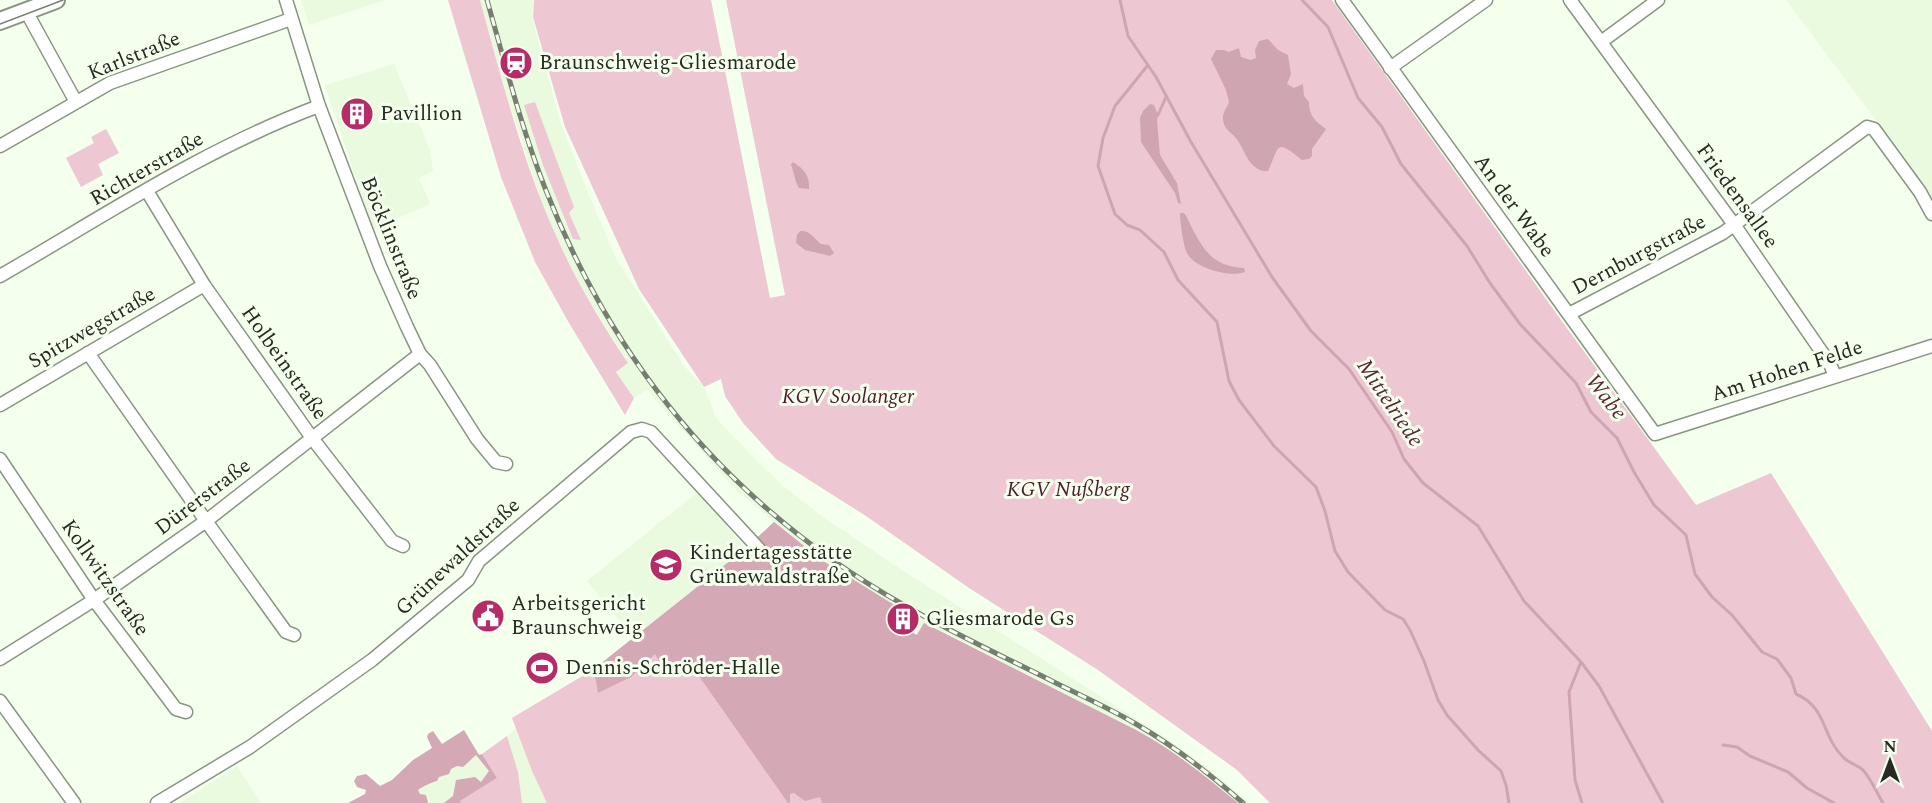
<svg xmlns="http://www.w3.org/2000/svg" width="1932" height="803" font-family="Spectral,serif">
<rect width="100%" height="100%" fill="#f5ffee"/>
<g fill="#e9fade">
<path d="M301,0H385L309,25Z"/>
<path d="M480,0H533L532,17L560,121L593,205L616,258L684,366L704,387L716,418L751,455L783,486L823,517L908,574L1160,734L1201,763L1250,803H1238L1196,769L1155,741L1136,730L924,623L917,635L889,621L896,606L823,561L774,522L735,489L647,390L634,398L616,371L628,363L582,289L557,239L540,197L507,96Z"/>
<path d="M1786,0H1932V201L1904,158Z"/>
<path d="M394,64L430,150L433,171L419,178L430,204L373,229L325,85Z"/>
<path d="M699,491L745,549L633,637L587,581Z"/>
<path d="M516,729L532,771L589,803H371L467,735L480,756Z"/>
<path d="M237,766L261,803H180L200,790Z"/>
</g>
<g fill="#edc8d2">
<path d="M448,0H480C502,80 523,164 558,240C577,283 602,324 628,363L616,372L634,398L625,415L569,323L535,262L501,177Z"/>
<path d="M534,0H711L770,298L785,295L726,0H1332L1561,320L1696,505L1771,473L1932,731V803H1270L1237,770L1098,670L969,588L866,516L776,459L743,423L725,396L721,379L704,387L639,289L565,127L533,17Z"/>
<path d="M535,102L574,207L569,213L581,240L573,239L543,165L524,105Z"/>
<path d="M106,129L119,153L98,164L103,175L81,187L66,158L94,143L91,137Z"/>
<path d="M774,522L823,561L896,606L890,621L917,635L924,623L1136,730C1173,750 1205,776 1238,803H547L532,771L512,718L594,669L745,549Z"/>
<path d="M507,736L518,772L522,803H461L460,801L497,778L482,754Z"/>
</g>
<g fill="#d4a9b5">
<path d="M774,522L823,561L896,606L890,621L917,635L924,623L1136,730C1173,750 1205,776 1238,803H822L820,797L805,801L794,793L790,794V803H788L694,669L675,670L661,665L655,654L631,677L598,693L594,669L745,549Z"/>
<path d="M464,730L479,755L482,754L497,778L460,801L461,803H444L453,796L456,780L475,777L481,782L489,771L476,755L463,767L457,766L451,769L449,774L439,777L437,781C432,782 422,787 418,790L420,794L426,795L428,803H348L365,794L366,790L357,787L354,781L357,776L366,774L380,786L392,780L413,760L432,748L427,737L428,734L433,731L442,744Z"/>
</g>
<g fill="#cfa5b1">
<path d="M1268,39L1278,50L1288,55L1291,74L1287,84L1294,88L1303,84L1304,96L1309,102C1309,116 1315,121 1326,129L1312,149V156L1309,159L1302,160C1275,138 1280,145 1268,171C1262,171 1260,171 1255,167C1245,160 1243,144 1233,135C1228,130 1224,128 1223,120C1222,113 1227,108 1229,102L1226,90L1211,59L1216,50H1224L1229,52L1239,48L1241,57L1251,60L1256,58L1255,50L1259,41Z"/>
<path d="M1150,104L1154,105L1158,115L1157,121L1160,155L1177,183L1181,204L1178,203L1175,193L1141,142L1140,118L1143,111Z"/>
<path d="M793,162C804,169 810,176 809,189L799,188L796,182L791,164Z"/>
<path d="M1180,213H1184C1188,218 1190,224 1193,230C1206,254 1215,266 1244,268L1245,272C1230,278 1192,268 1186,251C1183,242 1180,222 1180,213Z"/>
<path d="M800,231C810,230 814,238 821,244L829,245L834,253L830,256L805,250L796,243L797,235Z"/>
</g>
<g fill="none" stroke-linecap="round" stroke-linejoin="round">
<g stroke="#cfa5b1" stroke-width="3">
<path d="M1120,0L1128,36L1156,77L1191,142L1272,277L1311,331L1349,369L1392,432L1404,459L1423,483L1478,526L1524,601L1581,662L1599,686L1663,803"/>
<path d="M1302,0L1328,27L1358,98L1382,127L1401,164L1467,246L1490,283L1520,324L1576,383L1591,412L1617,438L1634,472L1654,505L1686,535L1695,574L1712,597L1732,615L1762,652L1777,659L1791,678L1796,694C1827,707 1822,737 1843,757C1848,763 1858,765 1863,770C1871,779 1877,793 1883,803"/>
<path d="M1148,65L1115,106L1103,138L1098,166L1115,214L1127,225L1140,230L1164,252L1178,280L1217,322L1229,381L1239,400L1274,446L1316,487L1325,511L1335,551L1348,572L1385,610L1403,619L1410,630L1424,661L1438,700L1447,715L1478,750L1501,771L1506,785L1509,803"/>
<path d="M1158,115L1166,97"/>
<path d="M1581,662L1569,692L1575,780L1582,803"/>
<path d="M1723,745L1737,747L1750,756L1788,772L1807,788L1834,803"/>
</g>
<g stroke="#899582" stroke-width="15">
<g id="street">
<path d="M286,0L319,106L380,266L407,327L420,354L430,365L477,439L496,462L506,464"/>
<path d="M1342,0L1655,434L1932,346"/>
<path d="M1570,0L1735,226L1830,364L1835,376"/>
<path d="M26,11L76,102"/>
<path d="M1601,42L1658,0"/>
<path d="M1390,68L1486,0"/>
<path d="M0,146L110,83L291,19"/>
<path d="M147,191L204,285L312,438L392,541L403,546"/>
<path d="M0,276C104,216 206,148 319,106"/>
<path d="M1569,314L1723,233L1867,127L1874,129L1920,192L1932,214"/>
<path d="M88,353L206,521L286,632L294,635"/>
<path d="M0,405L204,285"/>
<path d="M0,459L94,600L176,709L186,712"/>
<path d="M0,659L94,600L206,521L420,354"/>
<path d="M0,701L74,803"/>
<path d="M157,803L250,747L372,660L468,580L479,561L631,432L642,429L651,432L759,549"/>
</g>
</g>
<g stroke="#899582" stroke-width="20">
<path id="secondary" d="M0,21L56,0"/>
</g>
<use href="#street" stroke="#fff" stroke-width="12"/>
<use href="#secondary" stroke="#fff" stroke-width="16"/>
<path stroke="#767d71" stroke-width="1.5" d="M0,24L63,0"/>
<g stroke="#767d71" stroke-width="5">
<path id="rail" d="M487,0C505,63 521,127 545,188C616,370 734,509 904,605C951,632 1000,655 1048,679C1077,694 1107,707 1136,724C1174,746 1210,774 1243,803"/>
</g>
<use href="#rail" stroke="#f5ffee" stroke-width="3" stroke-dasharray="9" stroke-linecap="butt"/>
</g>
<defs>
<g id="station-disc" transform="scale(1.725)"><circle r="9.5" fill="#b62c68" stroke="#f5ffee"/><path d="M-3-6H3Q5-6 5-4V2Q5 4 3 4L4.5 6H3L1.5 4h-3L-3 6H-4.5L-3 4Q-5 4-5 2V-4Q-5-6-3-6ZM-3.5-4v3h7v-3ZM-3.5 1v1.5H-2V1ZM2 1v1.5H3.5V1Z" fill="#fff"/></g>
<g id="building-disc" transform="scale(1.725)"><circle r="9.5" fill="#b62c68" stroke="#f5ffee"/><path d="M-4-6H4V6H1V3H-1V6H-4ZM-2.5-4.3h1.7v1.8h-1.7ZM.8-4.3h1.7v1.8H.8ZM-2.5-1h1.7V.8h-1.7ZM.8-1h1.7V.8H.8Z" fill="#fff"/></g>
<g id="school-disc" transform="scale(1.725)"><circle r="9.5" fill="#b62c68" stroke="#f5ffee"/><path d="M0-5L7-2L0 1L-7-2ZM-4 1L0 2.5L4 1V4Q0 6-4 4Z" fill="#fff"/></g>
<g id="civic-disc" transform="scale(1.725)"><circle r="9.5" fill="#b62c68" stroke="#f5ffee"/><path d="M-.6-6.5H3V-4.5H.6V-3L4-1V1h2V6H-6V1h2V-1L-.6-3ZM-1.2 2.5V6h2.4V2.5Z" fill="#fff"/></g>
<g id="stadium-disc" transform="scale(1.725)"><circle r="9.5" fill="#b62c68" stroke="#f5ffee"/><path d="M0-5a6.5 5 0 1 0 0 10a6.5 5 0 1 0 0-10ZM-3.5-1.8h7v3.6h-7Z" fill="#fff"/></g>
</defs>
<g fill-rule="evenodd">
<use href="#station-disc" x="516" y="63"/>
<use href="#building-disc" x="357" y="114"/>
<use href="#school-disc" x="666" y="565"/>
<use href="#civic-disc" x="488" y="616"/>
<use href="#building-disc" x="903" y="619"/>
<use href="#stadium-disc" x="542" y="668"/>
</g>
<g text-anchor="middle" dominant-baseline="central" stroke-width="6" stroke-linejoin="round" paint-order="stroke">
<g font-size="21" fill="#252a22" stroke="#f5ffee">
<text transform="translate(134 56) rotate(-22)">Karlstraße</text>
<text transform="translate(147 169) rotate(-30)">Richterstraße</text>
<text transform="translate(1737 196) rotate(54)">Friedensallee</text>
<text transform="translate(1514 206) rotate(54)">An der Wabe</text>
<text transform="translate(391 238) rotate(68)">Böcklinstraße</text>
<text transform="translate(1639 255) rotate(-28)">Dernburgstraße</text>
<text transform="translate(92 328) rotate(-30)">Spitzwegstraße</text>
<text transform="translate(284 363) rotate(55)">Holbeinstraße</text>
<text transform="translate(1787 371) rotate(-18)">Am Hohen Felde</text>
<text transform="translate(203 497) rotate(-37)">Dürerstraße</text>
<text transform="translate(458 557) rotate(-43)">Grünewaldstraße</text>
<text transform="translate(105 578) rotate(55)">Kollwitzstraße</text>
</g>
<g font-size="21" fill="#252a22" stroke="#f5ffee" text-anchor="start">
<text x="539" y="63">Braunschweig-Gliesmarode</text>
<text x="380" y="114">Pavillion</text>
<text x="689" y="553">Kindertagesstätte<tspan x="689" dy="24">Grünewaldstraße</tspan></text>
<text x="511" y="604">Arbeitsgericht<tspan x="511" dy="24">Braunschweig</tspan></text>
<text x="926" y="619">Gliesmarode Gs</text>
<text x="565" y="668">Dennis-Schröder-Halle</text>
</g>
<g font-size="21" font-style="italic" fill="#4f1a2e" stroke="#f5ffee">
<text x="848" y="397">KGV Soolanger</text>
<text x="1068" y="490">KGV Nußberg</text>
</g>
<g font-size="22" font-style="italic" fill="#5a2438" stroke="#f5ffee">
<text transform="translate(1606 397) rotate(52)">Wabe</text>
<text transform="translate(1390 403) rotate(56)">Mittelriede</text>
</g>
</g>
<g transform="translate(1890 761)" stroke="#f5ffee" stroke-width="4.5" paint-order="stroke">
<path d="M0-4.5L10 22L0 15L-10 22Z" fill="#252a22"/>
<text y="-9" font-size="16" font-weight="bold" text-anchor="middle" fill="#252a22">N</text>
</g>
</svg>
